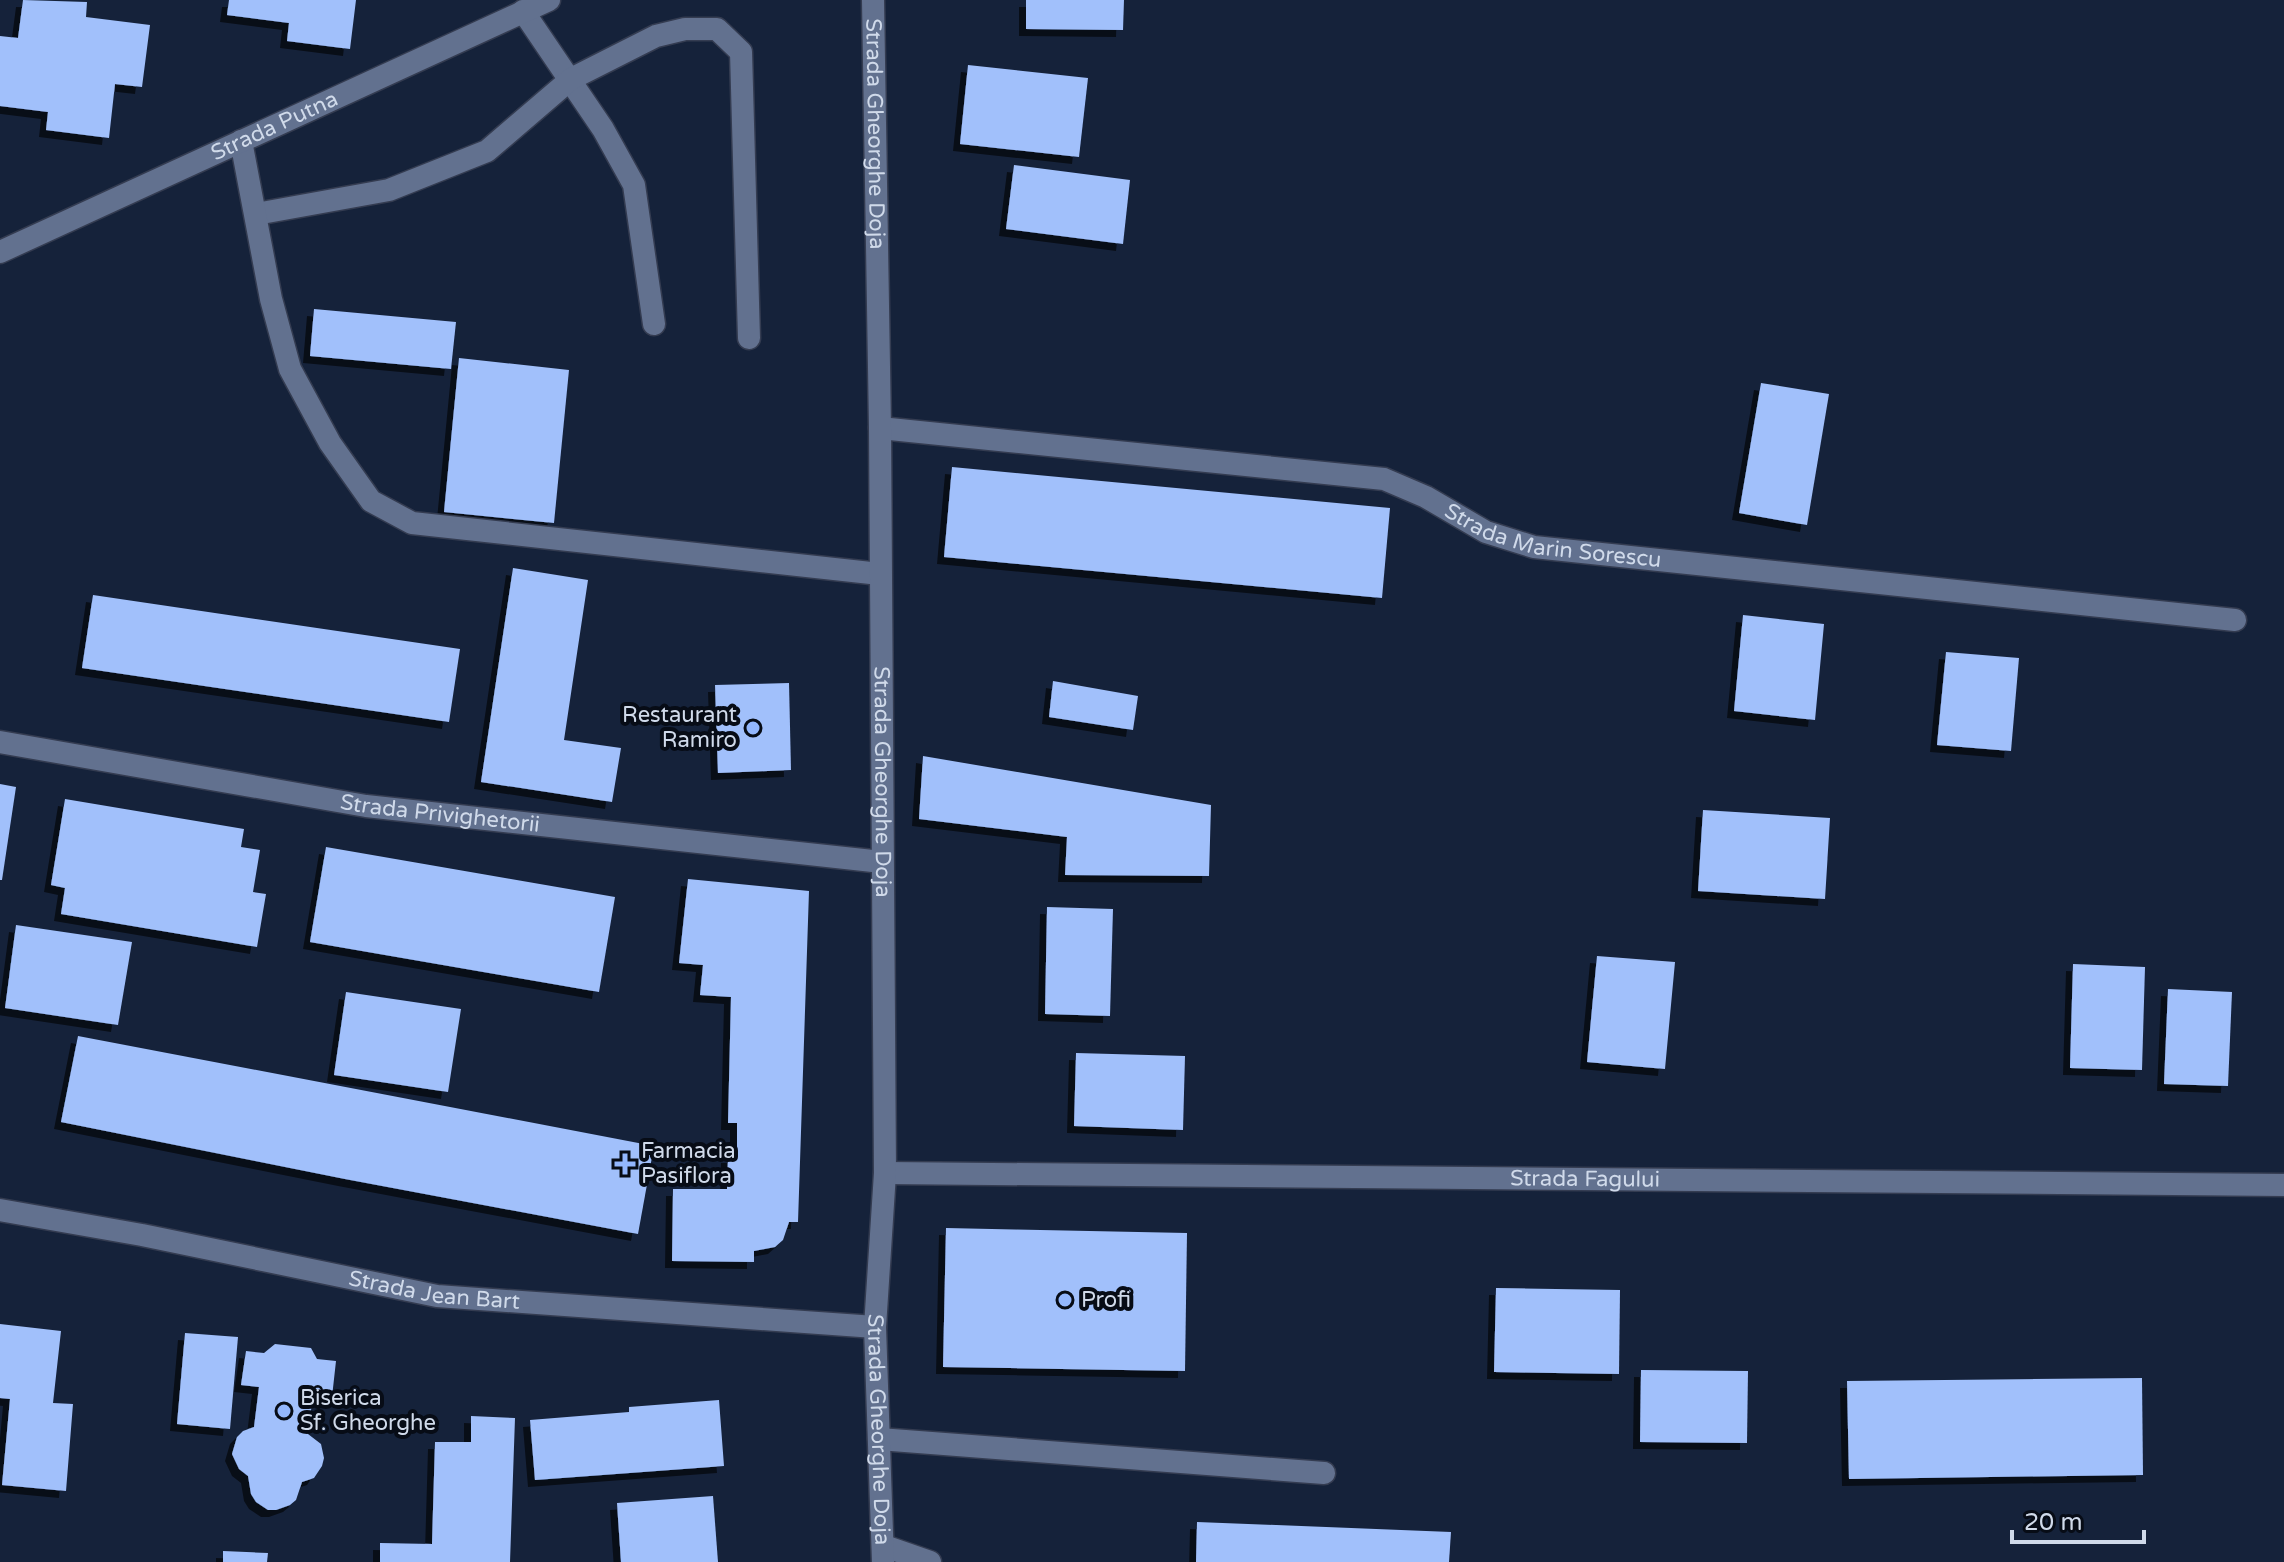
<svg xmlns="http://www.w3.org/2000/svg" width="2284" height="1562" font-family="'Varela Round',sans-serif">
<defs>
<filter id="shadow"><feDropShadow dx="-7" dy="7" stdDeviation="0" flood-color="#0009"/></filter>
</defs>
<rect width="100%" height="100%" fill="#15223a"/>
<g fill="#a1c0fb" filter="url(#shadow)">
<path d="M23,0L87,2L86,17L150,25L142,87L115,84L109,138L46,130L48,112L0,106V36L18,38Z"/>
<path d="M229,0H356L350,49L287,41L289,23L227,15Z"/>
<path d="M1026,0H1124L1123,30L1026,29Z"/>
<path d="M968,65L1088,78L1079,157L960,144Z"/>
<path d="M1014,165L1130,180L1123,244L1006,229Z"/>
<path d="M314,309L456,322L451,369L310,356Z"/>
<path d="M459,358L569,370L554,523L444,512Z"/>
<path d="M1761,383L1829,394L1807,525L1739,513Z"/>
<path d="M952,467L1390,508L1382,598L944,557Z"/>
<path d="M513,568L588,580L564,740L621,748L612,802L481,782Z"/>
<path d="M93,595L460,649L449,722L82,668Z"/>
<path d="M1743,615L1824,624L1815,720L1734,711Z"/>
<path d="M1946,652L2019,658L2011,751L1937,745Z"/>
<path d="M1053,681L1138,696L1133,730L1049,717Z"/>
<path d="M789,683L791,770L718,773L715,685Z"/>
<path d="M923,756L1211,805L1209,876L1065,875L1067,837L919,819Z"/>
<path d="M0,784L16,787L2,880H0Z"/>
<path d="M65,799L244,829L241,847L260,850L253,892L266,894L257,947L61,914L65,888L51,885Z"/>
<path d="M1703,810L1830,818L1825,899L1698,891Z"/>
<path d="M326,847L615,897L599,992L310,942Z"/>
<path d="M688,879L809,891L798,1222H789L783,1240L775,1247L754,1251V1262L672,1261L673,1189H727L728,1156H737V1123H728L731,997L700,995L703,965L679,963Z"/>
<path d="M1047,907L1113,909L1110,1016L1045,1014Z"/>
<path d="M16,925L132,942L118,1025L5,1008Z"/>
<path d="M1597,956L1675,962L1665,1069L1587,1062Z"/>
<path d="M2073,964L2145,967L2142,1070L2070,1068Z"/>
<path d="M2168,989L2232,992L2228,1086L2164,1084Z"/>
<path d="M346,992L461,1009L448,1092L334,1075Z"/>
<path d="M78,1036L654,1146L638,1234L345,1179L61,1122Z"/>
<path d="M1076,1053L1185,1056L1183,1130L1074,1126Z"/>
<path d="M946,1228L1187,1233L1185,1371L943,1367Z"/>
<path d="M1496,1288L1620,1290L1619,1374L1494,1372Z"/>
<path d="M0,1324L61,1331L53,1403L73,1404L66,1491L2,1485L10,1399L0,1398Z"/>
<path d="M185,1333L238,1337L230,1429L177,1424Z"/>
<path d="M275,1344L311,1348L317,1359L336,1361L332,1397L313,1395L308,1434L321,1444L324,1458L322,1466L314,1478L302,1482L296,1500L290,1505L276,1510H268L256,1502L251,1494L248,1476L239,1469L232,1454L237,1437L243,1431L254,1427L259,1387L241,1385L246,1351L264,1353Z"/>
<path d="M1641,1370L1748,1371L1747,1443L1640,1442Z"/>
<path d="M2142,1378L2143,1475L1849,1479L1847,1381Z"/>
<path d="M719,1400L724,1466L535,1480L530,1420L629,1412V1407Z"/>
<path d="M471,1416L515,1418L510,1562H380V1543L432,1544L435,1442H471Z"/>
<path d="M713,1496L718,1562H621L617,1503Z"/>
<path d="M1197,1522L1451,1532L1449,1562H1196Z"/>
<path d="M223,1551L268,1553L267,1562H223Z"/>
</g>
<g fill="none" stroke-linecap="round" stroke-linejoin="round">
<g stroke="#343c51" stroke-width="25">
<g id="service">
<path d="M523,11L603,129L634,185L654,324"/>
<path d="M256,214L389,190L487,151L571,79L656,36L685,29H717L741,52L749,338"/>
<path d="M879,1439L1324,1473"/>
<path d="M884,1546L930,1562"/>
</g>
</g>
<g stroke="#343c51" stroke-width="25">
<g id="minor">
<path d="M241,141L271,299L290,369L330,443L371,501L412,523L880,574"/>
<path id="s1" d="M0,252L549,0"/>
<path id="s2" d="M880,428L1384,479L1426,497L1486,532L1534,547L2235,620"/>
<path id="s3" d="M0,742L366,806L882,862"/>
<path id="s4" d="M885,1173L2284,1185"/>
<path id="s5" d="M0,1210L142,1235L437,1296L875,1327"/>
</g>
</g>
<g stroke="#343c51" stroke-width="25">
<g id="secondary">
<path id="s6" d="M873,0L880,428L885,1173L875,1327L883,1562"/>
</g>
</g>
<use href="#service" stroke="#62718f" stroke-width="22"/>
<use href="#minor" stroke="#62718f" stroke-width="22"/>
<use href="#secondary" stroke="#62718f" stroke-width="22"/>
</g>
<g fill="#93b7fd" stroke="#070c16" stroke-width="3">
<circle cx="753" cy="728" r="8"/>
<path d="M621 1152h8v8h8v8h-8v8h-8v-8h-8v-8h8z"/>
<circle cx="1065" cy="1300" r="8"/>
<circle cx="284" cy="1411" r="8"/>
</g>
<g text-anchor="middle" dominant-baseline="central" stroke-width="8" stroke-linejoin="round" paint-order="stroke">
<g font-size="22" fill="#d0daea" stroke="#070c16">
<text stroke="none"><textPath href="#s1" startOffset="302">Strada Putna</textPath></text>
<text stroke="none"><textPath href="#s6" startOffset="134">Strada Gheorghe Doja</textPath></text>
<text stroke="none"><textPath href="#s2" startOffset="688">Strada Marin Sorescu</textPath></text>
<text stroke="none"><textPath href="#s6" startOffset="782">Strada Gheorghe Doja</textPath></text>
<text stroke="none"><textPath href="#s3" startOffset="446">Strada Privighetorii</textPath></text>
<text stroke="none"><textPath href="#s4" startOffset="700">Strada Fagului</textPath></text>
<text stroke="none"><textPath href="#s5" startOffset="442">Strada Jean Bart</textPath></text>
<text stroke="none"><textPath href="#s6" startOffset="1430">Strada Gheorghe Doja</textPath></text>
</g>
<g font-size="22" fill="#d0daea" stroke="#070c16" text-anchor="start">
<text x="737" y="715" text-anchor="end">Restaurant<tspan x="737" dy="25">Ramiro</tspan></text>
<text x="641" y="1151">Farmacia<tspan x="641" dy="25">Pasiflora</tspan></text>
<text x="1081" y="1300">Profi</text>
<text x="300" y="1398">Biserica<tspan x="300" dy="25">Sf. Gheorghe</tspan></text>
</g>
</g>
<path d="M2012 1530v12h132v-12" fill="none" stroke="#d0daea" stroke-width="4"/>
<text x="2024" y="1530" font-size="24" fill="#d0daea" stroke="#070c16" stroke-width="6" paint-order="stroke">20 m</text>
</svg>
